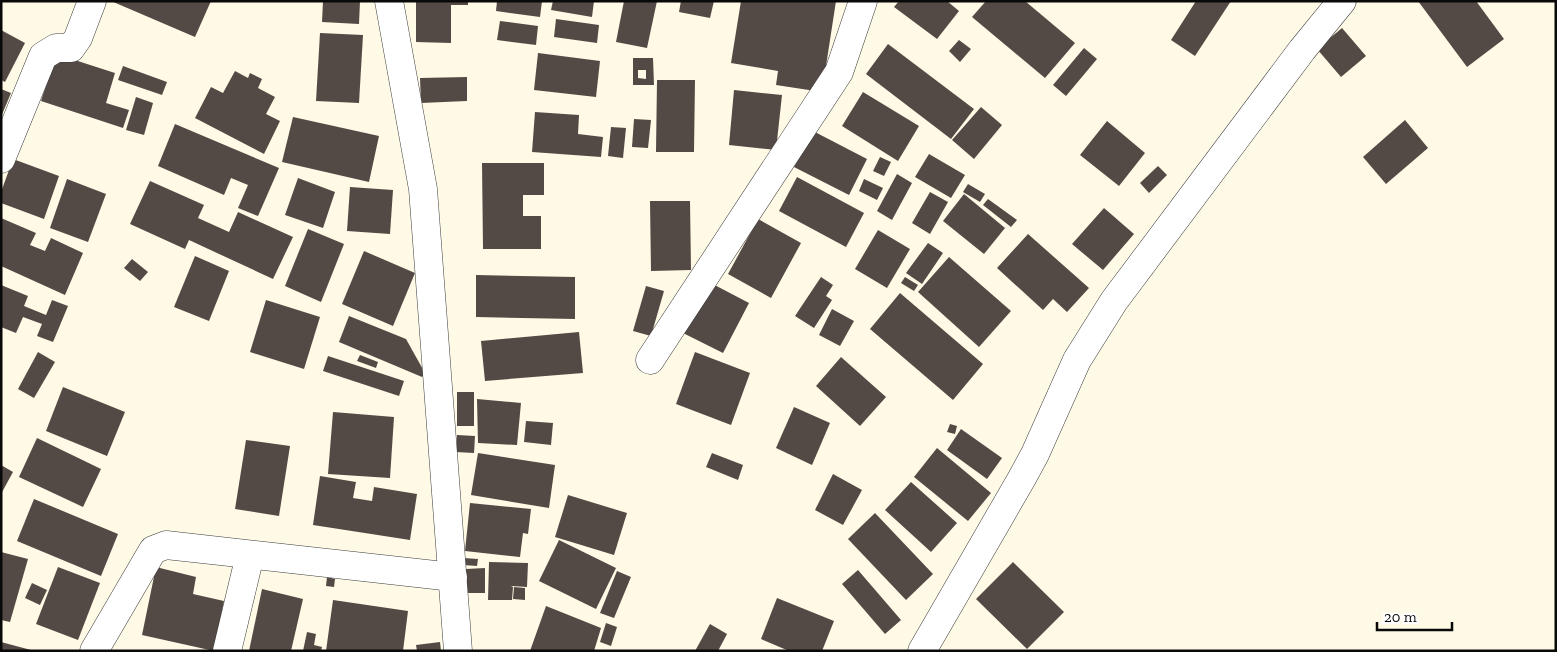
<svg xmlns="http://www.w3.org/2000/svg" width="1557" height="652" font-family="'Zilla Slab',serif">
<rect width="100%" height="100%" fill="#fffae6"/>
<g fill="#534a45" fill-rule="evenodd">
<path d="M111,1H211L195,37Z"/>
<path d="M323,1H360L359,24L322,22Z"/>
<path d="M416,1H468V5H451V43L416,42Z"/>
<path d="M497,1H542L540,17L496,11Z"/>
<path d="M553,1H594L592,17L551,10Z"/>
<path d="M624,1H657L647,48L616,42Z"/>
<path d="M681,1H714L710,18L679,12Z"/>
<path d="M741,1H836L822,92L776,85L778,71L731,63Z"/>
<path d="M899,1H947L959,11L937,39L894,7Z"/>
<path d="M986,1H1025L1075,43L1045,78L972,17Z"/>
<path d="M1196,1H1231L1195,56L1171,40Z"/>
<path d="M1418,1H1476L1504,39L1467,67Z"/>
<path d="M556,19L599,25L597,43L554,37Z"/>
<path d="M500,21L538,26L536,45L497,40Z"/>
<path d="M1342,28L1366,56L1341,77L1317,49Z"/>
<path d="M1,30L25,43L5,82L1,80Z"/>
<path d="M320,33L363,35L359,103L316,101Z"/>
<path d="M959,40L971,49L960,62L949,51Z"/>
<path d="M888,44L974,109L951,139L866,74Z"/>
<path d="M1084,48L1097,59L1066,96L1053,85Z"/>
<path d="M538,53L600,61L596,97L534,90Z"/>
<path d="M56,54L115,73L106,103L129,110L123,128L41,101Z"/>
<path d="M633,58H653L654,85H633ZM638,70H646V79L638,78Z"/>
<path d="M123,66L167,82L162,95L118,80Z"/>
<path d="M235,71L248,78L250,73L262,79L258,88L275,97L266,114L280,121L264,154L195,118L211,87L223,93Z"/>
<path d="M467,77V101L421,103L420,78Z"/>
<path d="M657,80H695L694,152H656Z"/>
<path d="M1,89L11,93L1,117Z"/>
<path d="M734,90L782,95L776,150L729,145Z"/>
<path d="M863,92L919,126L898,161L842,126Z"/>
<path d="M136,97L153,103L144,135L126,130Z"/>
<path d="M981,107L1002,125L974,159L952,140Z"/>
<path d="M535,112L579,115L578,134L603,137L601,157L532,152Z"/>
<path d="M293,117L379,136L369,182L282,162Z"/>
<path d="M634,119L651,120L648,148L632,147Z"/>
<path d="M1405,120L1428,148L1386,184L1363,157Z"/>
<path d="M1107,121L1145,153L1119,186L1080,155Z"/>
<path d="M175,124L279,168L258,216L238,208L248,185L231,178L224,195L158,166Z"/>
<path d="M611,127L626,128L623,158L608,156Z"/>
<path d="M813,131L867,159L849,195L794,167Z"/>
<path d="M929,154L965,175L951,198L915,177Z"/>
<path d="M880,157L891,162L884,176L873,171Z"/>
<path d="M13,159L59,176L44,219L1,203V192Z"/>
<path d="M482,163H544V195H523V216H541V249H483Z"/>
<path d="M1158,166L1167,175L1149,193L1140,183Z"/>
<path d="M897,174L912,183L892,220L877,211Z"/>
<path d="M797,177L864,213L846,247L779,211Z"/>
<path d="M298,178L335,192L323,228L285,215Z"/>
<path d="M67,179L106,194L88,242L50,228Z"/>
<path d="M864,179L883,188L877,200L859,191Z"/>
<path d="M150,181L204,205L198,218L229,232L238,212L293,237L273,279L189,240L185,249L130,224Z"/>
<path d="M968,184L985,194L980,202L963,192Z"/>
<path d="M350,187L393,190L390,234L347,231Z"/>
<path d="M930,192L948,202L930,234L912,223Z"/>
<path d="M964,194L1005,228L984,254L943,221Z"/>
<path d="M988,199L1017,220L1011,227L983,205Z"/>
<path d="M650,201H690L691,270L651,271Z"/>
<path d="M1104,208L1134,234L1103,270L1072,244Z"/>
<path d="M1,218L36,233L30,245L45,251L51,238L83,253L65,295L1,266Z"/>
<path d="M758,219L801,243L771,298L728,274Z"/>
<path d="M308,229L344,244L321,302L285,286Z"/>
<path d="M878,230L910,249L887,288L855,269Z"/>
<path d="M1028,234L1089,288L1067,312L1053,299L1043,310L997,268Z"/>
<path d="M928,243L943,253L922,284L906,273Z"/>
<path d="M364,251L415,273L393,326L342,304Z"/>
<path d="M195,256L229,271L209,321L174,307Z"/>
<path d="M949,257L1011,311L979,347L918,292Z"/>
<path d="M132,259L148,272L140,281L124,268Z"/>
<path d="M476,275L575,277V319L476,317Z"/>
<path d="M821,277L833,285L826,296L832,300L814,328L795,316Z"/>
<path d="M905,277L918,285L914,291L901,283Z"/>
<path d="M707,281L749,303L723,353L681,332Z"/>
<path d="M1,285L28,296L24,306L46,315L52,300L68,306L53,342L37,336L42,324L23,317L16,333L1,327Z"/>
<path d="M646,286L664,291L651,336L633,331Z"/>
<path d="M900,293L983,364L953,400L870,329Z"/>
<path d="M266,300L320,317L304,369L250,352Z"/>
<path d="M832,309L854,321L840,346L819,335Z"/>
<path d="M349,316L406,339L425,373L422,377L339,342Z"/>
<path d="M579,332L583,373L485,381L481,341Z"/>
<path d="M38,352L55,362L34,398L18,389Z"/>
<path d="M695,352L750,373L731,425L676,404Z"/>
<path d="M360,355L378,362L376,368L357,361Z"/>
<path d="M328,356L404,381L399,396L323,371Z"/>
<path d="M841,357L886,397L860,426L816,386Z"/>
<path d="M63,387L125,412L107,456L46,431Z"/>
<rect x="457" y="392" width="17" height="34"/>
<path d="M477,399L521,403L517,445L478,443Z"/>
<path d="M794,407L830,423L812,465L776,448Z"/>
<path d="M333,412L394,417L390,478L328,474Z"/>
<path d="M526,421L553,423L551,445L524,442Z"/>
<path d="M950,424L957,426L955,434L947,432Z"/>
<path d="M961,429L1002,458L987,479L947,450Z"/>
<path d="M457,435L475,436L474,453L456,452Z"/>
<path d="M37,438L101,469L83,507L19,477Z"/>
<path d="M246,440L290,446L279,516L235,509Z"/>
<path d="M937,448L991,493L968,521L914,477Z"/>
<path d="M478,453L555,465L549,508L471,495Z"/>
<path d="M712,453L743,465L738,480L706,467Z"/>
<path d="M1,465L13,472L1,494Z"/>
<path d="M833,474L862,490L843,525L815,510Z"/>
<path d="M320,476L356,482L353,498L372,501L374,487L417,494L410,540L313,525Z"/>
<path d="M911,482L957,523L931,552L885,510Z"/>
<path d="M568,495L627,513L614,555L555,537Z"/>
<path d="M34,499L118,534L101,576L17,541Z"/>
<path d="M470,503L531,509L528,534L523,533L520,557L465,551Z"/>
<path d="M875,513L933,574L906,600L848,539Z"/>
<path d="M559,540L616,568L596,609L539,581Z"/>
<path d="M1,552L28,559L10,622L1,620Z"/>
<path d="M463,558L478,559L477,566L463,565Z"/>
<path d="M489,562L528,563L527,587L511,586L513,587L512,600H488Z"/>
<path d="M1013,562L1064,612L1027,649L976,599Z"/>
<path d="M58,567L100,583L78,640L36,624Z"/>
<path d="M156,567L196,577L193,594L224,601L214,651L142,635Z"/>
<path d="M485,568V593H467L466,569Z"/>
<path d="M858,570L901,620L885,634L842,584Z"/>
<path d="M617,571L631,577L614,618L600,613Z"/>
<path d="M327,577L335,579L334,587L326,586Z"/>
<path d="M32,583L47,590L40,605L25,598Z"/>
<path d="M514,587L525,588V600L513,599Z"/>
<path d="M262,589L303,599L291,651H249Z"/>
<path d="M777,598L834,621L822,651H789L761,639Z"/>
<path d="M333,600L408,611L403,651H326Z"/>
<path d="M546,606L601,628L594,651H530Z"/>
<path d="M606,623L617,627L611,646L600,642Z"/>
<path d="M710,624L727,634L718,651H695Z"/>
<path d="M307,632L316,634L314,645L322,647L321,651H303Z"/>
<path d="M1,642L31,650V651H1Z"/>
<path d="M440,642L441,651H417L416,645Z"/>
</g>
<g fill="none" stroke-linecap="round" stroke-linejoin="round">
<g stroke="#3c3c3c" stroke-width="29">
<g id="minor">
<path d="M389,1L423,189L458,651"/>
<path d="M1,159L43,56L56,48H71L78,38L92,1"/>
<path d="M650,360L839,72L863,1"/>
<path d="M94,651L153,550L166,545L453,577"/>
<path d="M227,651L250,555"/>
<path d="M922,651L1022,478L1035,454L1077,360L1114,301L1302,50L1342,1"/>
</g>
</g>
<use href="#minor" stroke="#fff" stroke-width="28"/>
</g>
<rect width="1557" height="652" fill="none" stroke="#090909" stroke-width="5"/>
<path d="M1377 622v8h75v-8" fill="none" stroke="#090909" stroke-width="2.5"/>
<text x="1384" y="622" font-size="15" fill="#090909" stroke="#ffffff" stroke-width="4" paint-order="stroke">20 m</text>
</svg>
